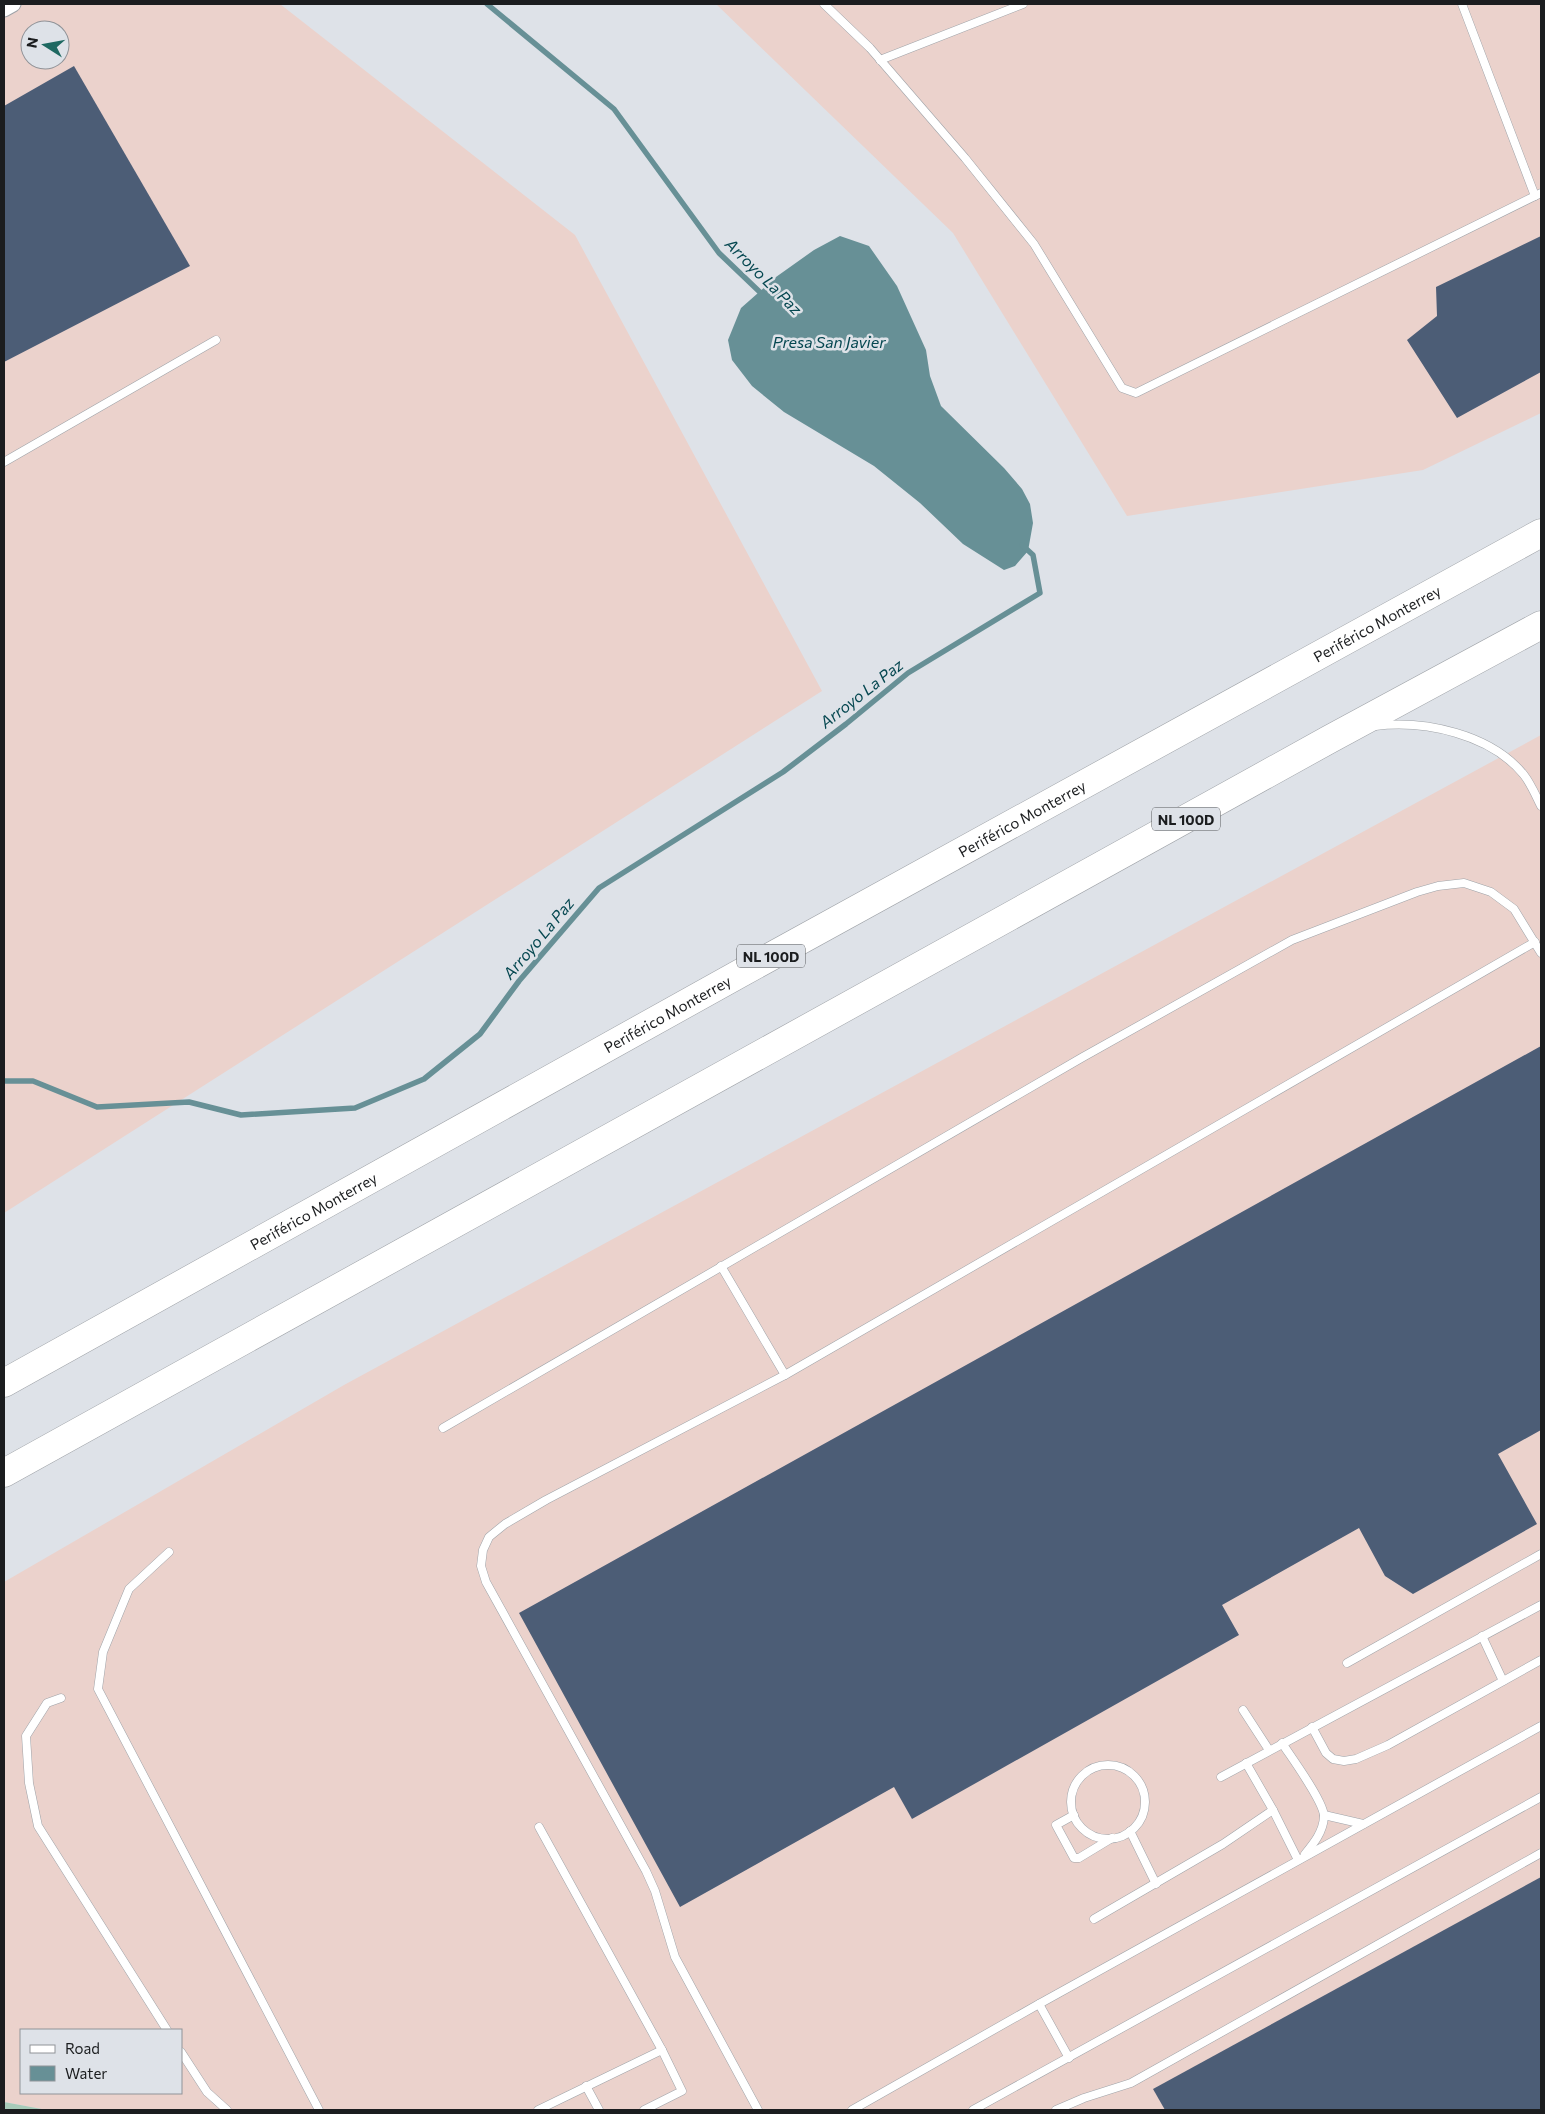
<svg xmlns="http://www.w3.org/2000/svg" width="1545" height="2114" font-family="Commissioner,sans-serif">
<rect width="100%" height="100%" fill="#dee2e8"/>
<g fill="#ebd2cc" fill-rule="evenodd">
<path d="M4,4H280L575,235L822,691L4,1213ZM30,30H60V60H30Z"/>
<path d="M716,4H1541V413L1423,470L1127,516L953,233Z"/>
<path d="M1541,735V2110H47L4,2102V1582L344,1385ZM21,2030H181V2093H21Z"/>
</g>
<path fill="#a7cbb9" d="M4,2102L47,2110H4Z"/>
<path fill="#679096" d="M840,236L869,246L897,286L926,350L930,376L941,406L1004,468L1022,489L1030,504L1033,523L1028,551L1015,566L1004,570L963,544L920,503L874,466L784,412L752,386L732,360L728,340L741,308L776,277L814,250Z"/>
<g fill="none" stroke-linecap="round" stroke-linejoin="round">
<g stroke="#679096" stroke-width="5.5">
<path d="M487,4L614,109L719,253L764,296"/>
<path d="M4,1081H33L97,1107L189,1102L241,1115L355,1108L424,1079L480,1034L519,981L599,888L783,772L846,724L908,673L1040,593L1033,555L1022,545"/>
</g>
</g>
<g fill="#4c5d76">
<path d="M74,66L190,266L4,362V106Z"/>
<path d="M1541,236V372L1457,418L1407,340L1437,316L1436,287Z"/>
<path d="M1541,1046V1430L1498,1454L1537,1524L1413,1594L1385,1576L1359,1528L1222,1605L1239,1635L912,1819L894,1787L680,1907L519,1613Z"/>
<path d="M1541,1877V2110H1165L1153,2089Z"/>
</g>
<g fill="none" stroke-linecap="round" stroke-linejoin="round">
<g stroke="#9fa3a8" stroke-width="9">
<g id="service">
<path d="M824,4L870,48L965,158L1034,244L1122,388L1136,393L1541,193"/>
<path d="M1462,4L1535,196"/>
<path d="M880,60L1023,4"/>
<path d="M4,462L216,340"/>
<path d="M1375,726C1425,720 1491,734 1524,775C1531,784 1536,796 1541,806"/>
<path d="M721,1266L785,1375"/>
<path d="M443,1428L1083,1057L1292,940L1417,892L1438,886L1464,883L1491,892L1514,909L1541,953"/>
<path d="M169,1552L129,1589L103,1652L98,1689L319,2110"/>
<path d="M1482,1636L1503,1681"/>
<path d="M1347,1663L1541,1554"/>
<path d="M61,1698L47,1703L26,1736L29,1783L38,1826L167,2030"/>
<path d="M1243,1710L1269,1750"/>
<path d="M1312,1727L1326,1753L1333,1759L1344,1761L1356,1759L1388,1745L1541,1660"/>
<path d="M1282,1743C1291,1757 1325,1803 1324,1817C1323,1832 1314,1843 1305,1854"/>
<path d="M1246,1763L1273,1810L1298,1860"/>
<circle cx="1108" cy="1802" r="37"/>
<path d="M1221,1777L1541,1605"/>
<path d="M1074,1815L1056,1825L1074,1858H1079L1112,1838"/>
<path d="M1324,1815L1363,1824"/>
<path d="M539,1827L662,2050L682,2091L644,2110"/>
<path d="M1130,1831L1156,1884"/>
<path d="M1094,1919L1223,1844L1273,1810"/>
<path d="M1039,2004L1069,2058"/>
<path d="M181,2052L207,2092L227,2110"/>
<path d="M586,2086L599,2110"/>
<path d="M538,2110L662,2050"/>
<path d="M758,2110L675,1957L655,1891L646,1871L486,1582L481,1566L483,1550L489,1537L505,1524L546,1500L785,1375L1535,942"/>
<path d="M852,2110L1039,2004L1541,1726"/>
<path d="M973,2110L1541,1797"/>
<path d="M1056,2110L1084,2098L1131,2083L1541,1853"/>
</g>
</g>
<g stroke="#9fa3a8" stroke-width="17">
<path id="minor" d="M4,9L13,4"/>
</g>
<g stroke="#9fa3a8" stroke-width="29">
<g id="motorway">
<path id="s1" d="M4,1383L739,974L1541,533"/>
<path d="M4,1473L1330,739L1541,625"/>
</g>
</g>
<use href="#service" stroke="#fff" stroke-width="8"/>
<use href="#minor" stroke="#fff" stroke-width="15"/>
<use href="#motorway" stroke="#fff" stroke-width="28"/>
</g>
<g text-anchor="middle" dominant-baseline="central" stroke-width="5" stroke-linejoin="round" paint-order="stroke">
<g fill="#dee2e8" stroke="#56585b" stroke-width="1">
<rect x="1152" y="807.5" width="68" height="23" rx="4"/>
<rect x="737" y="944.5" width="68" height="23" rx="4"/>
</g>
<g font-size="14" font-weight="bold" fill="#1b1d1f">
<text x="1186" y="819">NL 100D</text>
<text x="771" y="956">NL 100D</text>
</g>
<g font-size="15" fill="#1b1d1f" stroke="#dee2e8">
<text stroke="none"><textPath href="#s1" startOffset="1569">Periférico Monterrey</textPath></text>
<text stroke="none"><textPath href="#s1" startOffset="1164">Periférico Monterrey</textPath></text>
<text stroke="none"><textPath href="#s1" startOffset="759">Periférico Monterrey</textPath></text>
<text stroke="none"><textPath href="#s1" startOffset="354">Periférico Monterrey</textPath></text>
</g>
<g font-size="16" font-style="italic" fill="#054750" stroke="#dee2e8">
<text transform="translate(764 276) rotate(45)">Arroyo La Paz</text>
<text x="829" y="341">Presa San Javier</text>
<text transform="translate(861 693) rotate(-38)">Arroyo La Paz</text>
<text transform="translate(538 938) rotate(-50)">Arroyo La Paz</text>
</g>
</g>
<rect width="1545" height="2114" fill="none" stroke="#1b1d1f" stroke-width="10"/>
<rect x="20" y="2029" width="162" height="65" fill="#dee2e8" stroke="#909398"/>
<rect x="30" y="2045" width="25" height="8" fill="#ffffff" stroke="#909398"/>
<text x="65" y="2054" font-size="15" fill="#1b1d1f">Road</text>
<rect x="30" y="2066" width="25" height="15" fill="#679096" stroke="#909398"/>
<text x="65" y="2079" font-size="15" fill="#1b1d1f">Water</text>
<g transform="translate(45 45) rotate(281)"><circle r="24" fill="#dee2e8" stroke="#909398"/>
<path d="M0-4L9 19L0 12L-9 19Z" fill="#1e6861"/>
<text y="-8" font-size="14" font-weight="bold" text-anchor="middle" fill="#1b1d1f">N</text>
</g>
</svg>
